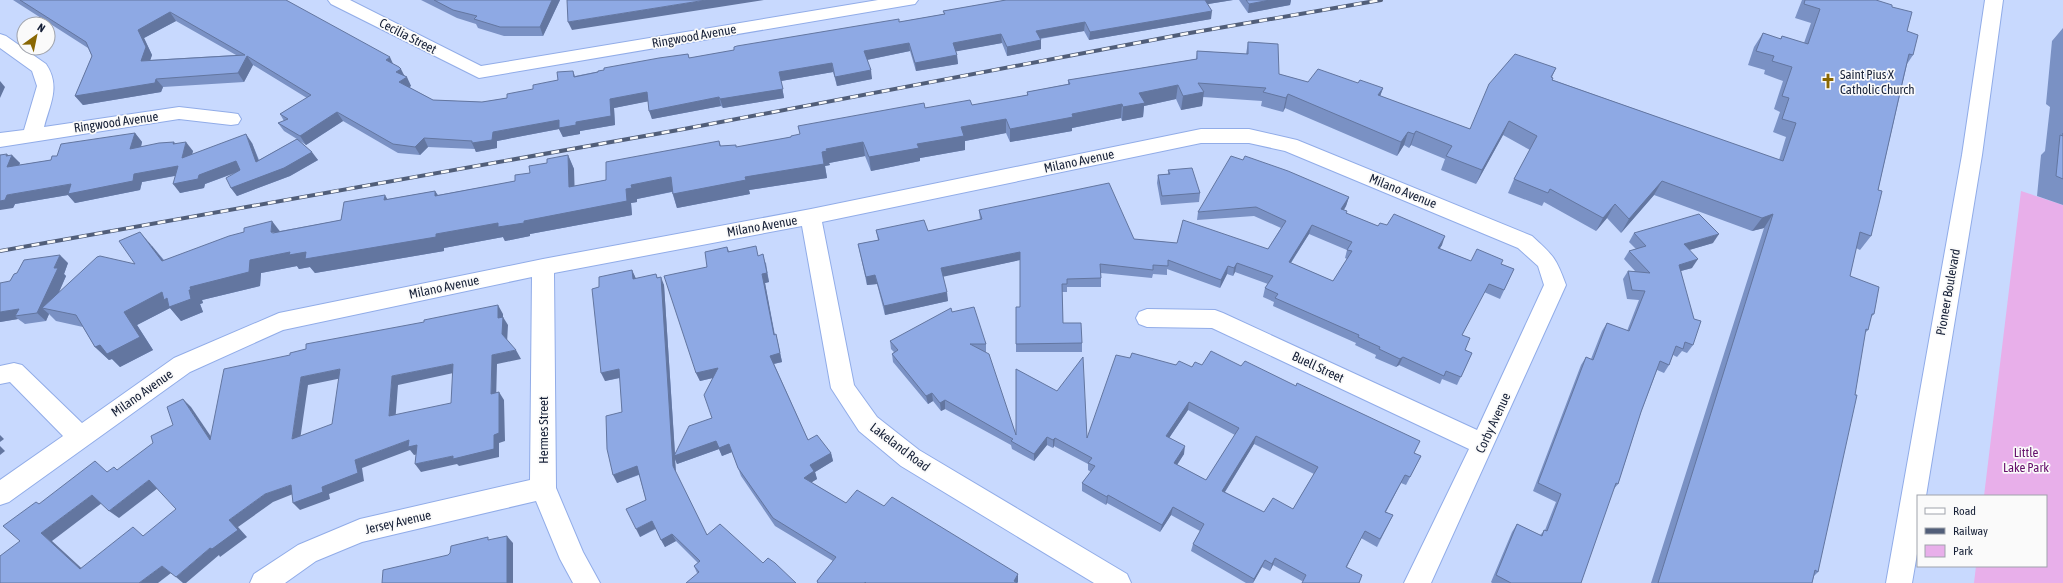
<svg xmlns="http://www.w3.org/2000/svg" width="2063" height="583" font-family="'Asap Condensed',sans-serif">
<rect width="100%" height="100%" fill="#c8d9fe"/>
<path fill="#e8afea" d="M2021,191L2063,205V583H1974L1976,566H2046V496H1984Z"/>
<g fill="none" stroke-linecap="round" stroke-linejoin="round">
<g stroke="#91ace8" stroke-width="2">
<g id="minor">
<path d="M328,0H350L481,66L878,0H918L915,4L909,5L479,78L331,4Z"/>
<path d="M0,34L6,36L46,64C61,86 50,104 44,127L179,107L231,113L238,114L241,119L238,124L231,125L179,119L0,147V133L24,130L37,86L32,71L0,48Z"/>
<path d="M1201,129H1249L1297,140L1532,236C1554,256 1556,258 1566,285L1431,583H1404L1469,449L1212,328L1147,327L1139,324L1136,318L1139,312L1147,309L1215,310L1223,313L1477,430L1544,285L1538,266L1518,248L1285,151L1249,143H1201L822,222L854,385L877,417L919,450L1127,574L1131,583H1094L901,466L859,431L831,388L802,226L554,273L556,488L583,552L600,583H573L560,559L536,501L362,542L316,561L285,583H250L254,574L298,545L360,519L530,480L532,277L283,330L190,372L9,502L0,505V480L63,436L10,382L0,384V366L14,363L22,365L82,423L174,358L279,313L543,259L811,209Z"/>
</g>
</g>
<g stroke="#91ace8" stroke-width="2">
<path id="primary" d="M1985,0H2003L1982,155L1926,496H1918V548L1912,583H1886L1962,155Z"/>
</g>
<use href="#minor" fill="#fff" fill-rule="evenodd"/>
<use href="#primary" fill="#fff" fill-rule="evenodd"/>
<g stroke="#515e79" stroke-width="4">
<path id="rail" d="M0,251L684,129L1184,34L1381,0"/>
</g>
<use href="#rail" stroke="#fafafa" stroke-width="2.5" stroke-dasharray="8" stroke-linecap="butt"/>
</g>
<g fill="#7a91c4" fill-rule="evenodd">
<path d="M13,0H286L393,64L405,76L411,86L409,87L433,100L482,102L507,98L533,89L558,80L573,71L575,76L688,54L689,58L899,22L944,14L943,11L1006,0H1233L1208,4L1211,19L1089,40L1084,31L1040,39L1041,49L1007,56L1002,43L956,51L958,64L916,71L910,51L867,60L872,79L837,86L833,72L781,81L784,98L723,108L721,106L652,119L648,101L614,108L615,125L580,131V134L563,137L559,129L497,141V148L476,152L475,149L428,147L420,155L398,153L343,121L306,145L300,141L318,160L290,176L237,196L231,188L238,172L205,184L204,188L180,193L175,176L142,182L140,190L75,203L68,195L15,204L13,208L8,155L20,163L19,165L51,160L57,156L135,133L142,142L141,147L174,142L176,144L193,151L192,154L252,143L259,160L297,139L284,131L278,123L284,121L280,114L307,98L253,65L244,82L163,87L161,92L83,105L75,96L92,56L88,48ZM176,21L236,55L150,60L152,55L144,38Z"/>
<path d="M421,0H560L543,36H504L478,28L476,24L457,18Z"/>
<path d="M1239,0H1291L1290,5L1248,13Z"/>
<path d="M1802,0H1876L1892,7L1907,31L1913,55L1907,64L1878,190L1871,236L1860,250L1856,248L1850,276L1874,314L1871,317L1868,330L1865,333L1818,572L1814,576L1812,583H1651L1764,228L1752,231L1654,195L1621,233L1607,218L1596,231L1544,202L1542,206L1508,193L1514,179L1530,150L1503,135L1476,184L1441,170L1445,159L1411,145L1409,148L1404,145L1397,156L1285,108L1283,112L1261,106L1262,101L1203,97L1202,106L1181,110L1176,99L1144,106L1143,117L1122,121L1121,118L1072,128V131L1010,142L1006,133L965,141V150L920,158V161L871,171L865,156L829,163L830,165L825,166L827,178L749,190L750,194L677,208L672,192L637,199V202L631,203L632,215L530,234V236L505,241L503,237L444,248V251L315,273L310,267L299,269L297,266L261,273L260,286L202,300L203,303L200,304L203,312L181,321L170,308L137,325L153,350L120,367L112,359L109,360L95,347L83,327L56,321L49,314L46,321L25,324L18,319L0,322L10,281L68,263L64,274L66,276L59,292L135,264L152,246L164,260L280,231L341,220L388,199L435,191L438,195L515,181L547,163L568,155L574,169V186L606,180L719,141L721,146L737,147L791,137L925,108L972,105L1027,95V92L1068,84V80L1196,59L1197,51L1246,54L1248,42L1279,74L1308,82L1358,83L1383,88L1380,96L1470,129L1556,68L1552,77L1553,80L1779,160L1786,137L1773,132L1780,112L1774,109L1783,81L1764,74L1765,70L1748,65L1754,47L1763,33L1780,39L1782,36L1804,43L1811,23L1795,18Z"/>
<path d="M2063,28V205L2037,196L2041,155L2045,151L2050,107L2046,104L2052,41Z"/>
<path d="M1168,170L1200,193L1199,202L1161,205L1157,183L1158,175L1168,174Z"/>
<path d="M1349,197L1346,206L1344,210L1346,213L1378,226L1387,225L1442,245L1439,248L1471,261L1501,264L1514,269L1500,299L1484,292L1462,335L1465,350L1472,353L1457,385L1442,379L1440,384L1399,365L1396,367L1375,358L1376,355L1355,345L1356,343L1273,306L1274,302L1263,297L1265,288L1268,284L1235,272L1233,276L1227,274L1220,288L1167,269V275L1153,274L1152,278L1101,273V287H1067V292H1062L1063,323L1082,343V352H1016V307H1020V260L943,276L948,301L885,315L877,284L867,285L858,244L878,240L876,230L928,231L980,220L979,210L1134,239L1177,243L1268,249L1281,228L1254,216L1197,220L1198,212ZM1309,234L1347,250L1345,258L1347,259L1333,281L1291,263Z"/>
<path d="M1634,233L1713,243L1689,250L1692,268L1681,271L1693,345L1687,353L1682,351L1677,357L1673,355L1669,365L1664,373L1657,370L1641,412L1618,484L1613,490L1581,583H1492L1491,582L1512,532L1517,524L1540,535L1545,530L1556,502L1533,491L1581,365L1586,357L1591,359L1602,331L1607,323L1627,331L1639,300L1627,299L1623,279L1628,271H1635L1624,259L1629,251L1636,249L1629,242Z"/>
<path d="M727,247L729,251L758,256L766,263L769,282L765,283L775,335L778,343L782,362L774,364L808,440L831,453L833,461L815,472L817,479L811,482L846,503L884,506L1018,582L1017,583H817V581L833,561L775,526L741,476L732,452L722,456L719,449L677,464L675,459L676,474L707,535L763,563H775L697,573L694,566L698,563L676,541L665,547L656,529L640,537L646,500L639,475L617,483L622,412L620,378L605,381L599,287L632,270L636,279L656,274L657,277L664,285L675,453L712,418L713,378L700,381L696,373L707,267Z"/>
<path d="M952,312L986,344V352H985L1016,435L1087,438L1130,358L1192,367L1202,365L1421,456L1406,485L1401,483L1386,512L1393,515L1377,547L1361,538L1347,567L1302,581L1273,565L1270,571L1262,567L1253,583H1246L1191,551L1193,544L1200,531L1171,515L1160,532L1107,503L1106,505L1082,491V483L1091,472L1088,470V464L1054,446L1053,448L1047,445L1034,461L1012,449L1011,445L945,409L941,411L933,401L928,404L893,362L892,354L894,352L891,349L890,341ZM1188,410L1235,435L1206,480L1177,465L1184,454L1169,438ZM1254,444L1314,474L1293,509L1264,512L1225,492Z"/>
</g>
<g fill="#6376a0">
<path d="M552,0H560L543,36L540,27Z"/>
<path d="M706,0H764L572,30L568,22Z"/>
<path d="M1202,0H1233L1202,5Z"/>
<path d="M1270,0H1291L1290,5L1248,13L1249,4Z"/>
<path d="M1212,11L1211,19L1089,40L1090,32Z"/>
<path d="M170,12L176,21L144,38L152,55L147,70L141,61L138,30Z"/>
<path d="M1085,22L1084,31L1036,39V31Z"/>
<path d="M1001,34L1002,43L953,52V43Z"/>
<path d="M1041,40V49L1007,56V47Z"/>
<path d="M909,43L910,51L866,60L864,51Z"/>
<path d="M957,55L958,64L916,71L915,63Z"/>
<path d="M247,56L253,65L244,82L238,73Z"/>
<path d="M390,57L394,66L386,60Z"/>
<path d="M832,63L833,72L781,81L784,98L723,108L720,99L779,72Z"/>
<path d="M401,69L405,77L396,72Z"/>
<path d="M871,70L872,79L837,86L835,77Z"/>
<path d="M407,77L411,86L404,91L399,82Z"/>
<path d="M156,79L163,87L161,92L83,105L75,96Z"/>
<path d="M0,81L5,87L0,98Z"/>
<path d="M1178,85L1176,99L1144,106L1143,117L1122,121L1123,107L1139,93Z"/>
<path d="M1383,88L1378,102V95Z"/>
<path d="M647,92L650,101L614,108L615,125L580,131V134L563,137L559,129L497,141V148L476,152L472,143L493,132L559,120L576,122L610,99Z"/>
<path d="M1204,92L1202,106L1181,110L1183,96Z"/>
<path d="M1288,94L1285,108L1283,112L1286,98Z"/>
<path d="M719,97L721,106L652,119L649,111Z"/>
<path d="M1122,104L1121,118L1072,128V131L1010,142V129L1072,114Z"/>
<path d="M337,112L343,121L306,145L300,136Z"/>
<path d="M1006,119V133L965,141V150L920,158V161L871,171L869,157L917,144L961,127Z"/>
<path d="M1509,121L1503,135L1476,184L1482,170Z"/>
<path d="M1416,131L1411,145L1409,148L1414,134Z"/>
<path d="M1408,132L1404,145L1397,156L1401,142Z"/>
<path d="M135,133L142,142L138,158L130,149Z"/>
<path d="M246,134L252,143L262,170L256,162Z"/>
<path d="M424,138L428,147L420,155L415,147Z"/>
<path d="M186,142L193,151L189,166L182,158Z"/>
<path d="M863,142L865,156L829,163L830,165L825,166L827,178L749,190L750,194L677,208L673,194L745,177L822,152L826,149Z"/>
<path d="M312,152L318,160L290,176L237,196L231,188Z"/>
<path d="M7,154L11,158L12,155L20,163L15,176L7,167Z"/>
<path d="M568,155L574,169L575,201L569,187Z"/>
<path d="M236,161L242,170L205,184L204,188L180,193L173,184Z"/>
<path d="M178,166L184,174L142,182L140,190L75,203L68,195L15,204L13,208L0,210V201L7,195L134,174Z"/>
<path d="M671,177L675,191L637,199V202L631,203L632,215L530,234V236L505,241L503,237L444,248V251L315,273L310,267L299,269L297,266L261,273L260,286L202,300L203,303L200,304L203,312L181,321L170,308L137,325L153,350L120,367L112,359L109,360L95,347L124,312L162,292L189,290L190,287L250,260L290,252H306L436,234L498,223L524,221L626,189L631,185Z"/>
<path d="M1662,181L1654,195L1621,233L1629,219Z"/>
<path d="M435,191L443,204L435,196Z"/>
<path d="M385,195L393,209L384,200Z"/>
<path d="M1349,197L1346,206L1339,217L1341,209Z"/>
<path d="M1615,204L1607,218L1596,231L1603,218Z"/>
<path d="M1773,214L1764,228L1752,231L1762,218Z"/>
<path d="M272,221L282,234L271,232Z"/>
<path d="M1312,225L1309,234L1286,270L1289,262Z"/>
<path d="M140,232L152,246L174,274L162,261Z"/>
<path d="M1719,234L1713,243L1679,253L1684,244Z"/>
<path d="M1445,236L1442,245L1435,256L1438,248Z"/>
<path d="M1020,252V260L942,277L941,268Z"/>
<path d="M763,254L769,282L765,283L776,343L774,335L762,274Z"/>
<path d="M60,255L68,263L64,274L66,276L51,310L42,308L49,314L46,321L37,313L54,268Z"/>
<path d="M1698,259L1692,268L1673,273L1679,265Z"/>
<path d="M1237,263L1235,272L1233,276L1234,268Z"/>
<path d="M1228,266L1227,274L1220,288L1221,280Z"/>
<path d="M632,270L636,279H633Z"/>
<path d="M875,275L877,284L867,285L866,277Z"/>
<path d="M661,277L664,285L675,455L716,441L729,444L732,452L722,456L719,449L677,464L675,459L676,474L673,466Z"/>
<path d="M947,292L948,301L885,315L884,306Z"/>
<path d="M498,305L503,314V317L508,325L507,343L502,334L498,318Z"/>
<path d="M19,309L15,316L18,319L0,322V312Z"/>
<path d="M776,334L782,362L773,364L770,356Z"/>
<path d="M516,350L521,359L497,364L496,402L491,394L492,355Z"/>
<path d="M1403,357L1399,365L1396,367L1400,359Z"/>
<path d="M453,364L458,372L398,385L395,424L389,416L392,376Z"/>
<path d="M718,368L721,376L700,381L696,373Z"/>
<path d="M340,369L347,377L308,385L299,447L292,439L301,377Z"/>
<path d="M619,369L623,377L605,381L601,373Z"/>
<path d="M499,392L504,400L505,441L499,443V457L459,466L457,464L421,472L415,464L453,456L494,435Z"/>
<path d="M932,393L933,401L928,404L926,396Z"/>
<path d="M183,399L191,407L218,447L210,440Z"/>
<path d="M945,400V409L941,411L940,403Z"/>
<path d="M1189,402L1188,410L1165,444L1166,436Z"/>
<path d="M0,435L4,439L0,442Z"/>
<path d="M1256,436L1254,444L1221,498L1222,491Z"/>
<path d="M1047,437V445L1034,461V454Z"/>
<path d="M1055,438L1054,446L1053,448V440Z"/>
<path d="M409,440L417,445L423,453L414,455L410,450L362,468L364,481L329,494L330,499L300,510L293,503L322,487L355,460Z"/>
<path d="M0,446L5,451L0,455Z"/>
<path d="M1185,446L1184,454L1173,471L1174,463Z"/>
<path d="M831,453L833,461L815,472L817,479L806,486L804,478L810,465Z"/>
<path d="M637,466L640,474L617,483L613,475Z"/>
<path d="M149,480L158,488L119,518L109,511Z"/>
<path d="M291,485L298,492L273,502L238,527L247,537L220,557L219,555L186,583H183L176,577L210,548L229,520L265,494Z"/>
<path d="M92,495L102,503L52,541L90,576L80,569L41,533Z"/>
<path d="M1108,495L1107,503L1106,505L1107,497Z"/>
<path d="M1173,507L1171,515L1160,532L1162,525Z"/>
<path d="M652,521L656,528L640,537L636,529Z"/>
<path d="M672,534L676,541L665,547L661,540Z"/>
<path d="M507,536L513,543V583H507Z"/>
<path d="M1275,558L1273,565L1270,571L1272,564Z"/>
<path d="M1265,560L1262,567L1253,583L1254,579Z"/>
<path d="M162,566L171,573L158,583H139Z"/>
<path d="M1018,574V582L1017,583L1014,581Z"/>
</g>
<g fill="#8ea9e4" stroke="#6376a0" fill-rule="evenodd">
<path d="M20,0H286L390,57L386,60L399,67L401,69L396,72L407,77L399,82L433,100L482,102L507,98V94L533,89V85L558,80L557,72L573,71L574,77L598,72V71L604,70V68L659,58L688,54L689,58L734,50V47L737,46L899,19V22L945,14L943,11L1006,0H1205L1212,11L1090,32L1085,22L1036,31L1041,40L1007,47L1001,34L953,43L957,55L915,63L909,43L864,51L871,70L835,77L832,63L779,72L783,89L720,99L719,97L649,111L647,92L610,99L611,116L576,122V125L559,128V120L493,132L492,140L472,143V141L424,138L415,147L393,144L337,112L300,136L278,123L288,119L280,114L311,95L247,56L238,73L156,79L155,83L75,96L92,56L86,42ZM170,12L245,55L141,61L146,47L138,30Z"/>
<path d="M434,0H552L540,27H500L474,19L477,16L453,10Z"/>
<path d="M567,0H706L568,22Z"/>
<path d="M1246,0H1270L1249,4Z"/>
<path d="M1805,0H1876L1892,5V7L1912,12L1907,31L1918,35L1913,55L1909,54L1904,75L1878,190L1882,191L1871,236L1860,232L1850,276L1879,287L1874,314H1872L1868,330L1866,329L1855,395H1857L1818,572L1815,570L1812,583H1658L1773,214L1762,218L1662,181L1629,219L1615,204L1603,218L1550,189L1548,193L1514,179L1537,136L1509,121L1482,170L1446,156L1452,146L1416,131L1414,134L1408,132L1401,142L1288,94L1286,98L1263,92L1266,88L1198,83L1204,92L1183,96L1178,85L1139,93L1145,103L1123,107L1122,104L1072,114L1073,117L1010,129L1006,119L961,127L964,136L917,144L919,148L869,157L863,142L826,149L827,151L822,152L824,164L745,177L746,180L673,194L671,177L631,185L632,188L626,189L627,201L524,221V223L498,227V223L436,234V237L305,259L306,252L289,255L290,252L250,260L249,272L190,287L191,290H189L191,299L169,307L167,298L164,300L162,292L124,312L140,337L107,354L100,345L95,347L76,315L42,308L97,257L100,256L135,264L119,241L140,232L162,261L229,236L244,232V228L272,221L271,232L273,233L341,220L344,202L385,195L384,200L435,191V196L515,181V175L530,173L529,166L547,163V159L568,155L569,187L606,180V162L719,141L720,146L736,145V147L791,137V136L800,134L798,126L924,103L925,108L970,100L972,105L1028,95L1027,92L1070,84L1068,80L1197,59V51L1248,54V42L1278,44L1279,74L1308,82L1318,69L1358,83L1360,80L1383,88L1378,95L1470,129L1489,84L1515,54L1556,68L1551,77L1553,78L1552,80L1783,161L1796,123L1782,119L1789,98L1782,96L1792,67L1772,61L1774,56L1756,51L1763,33L1781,39L1782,36L1808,44L1820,9L1804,4Z"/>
<path d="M135,133L130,149L159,143L174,142L173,144L186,142L182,158L246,134L256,162L297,139L312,152L284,168L231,188L226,178L240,170L236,161L199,175L198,179L173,184L178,166L134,174L133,181L68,194L71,184L7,195L5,200L0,201V155L7,154L6,156L12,155L7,167L51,160L52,156H57L61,144Z"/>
<path d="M2063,133V179L2056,176L2060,135L2063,136Z"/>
<path d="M1231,156L1243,160L1245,156L1288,171L1349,197L1341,209L1347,211L1346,213L1378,226L1380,223L1387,225L1394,214L1445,236L1438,248L1471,261L1477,249L1503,260L1501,264L1514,269L1504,290L1489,284L1462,335L1470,338L1465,350L1472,353L1461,377L1446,371L1444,376L1403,357L1400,359L1379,349L1380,347L1358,337L1359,335L1275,298L1278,294L1265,288L1273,276L1237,263L1234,268L1228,266L1221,280L1168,260V266L1153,265V270L1100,264L1101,278L1067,279V284H1062L1063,323H1081L1082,343L1016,344V307H1020V252L941,268L947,292L884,306L875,275L866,277L858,244L879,240L876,230L924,220L928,231L982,219L979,210L1109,183L1134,239L1177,243L1183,220L1268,249L1286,221L1256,207L1198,212ZM1312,225L1352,242L1347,250L1352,251L1333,281L1289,262Z"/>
<path d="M1192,168L1200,193L1162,196L1158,175L1170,174L1168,170Z"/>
<path d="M1699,214L1719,234L1684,244L1698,259L1679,265L1694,319L1701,321L1693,345L1685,342L1683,349L1676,346L1669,365L1660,361L1641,412L1618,484L1616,483L1581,583H1511L1496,575L1517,524L1542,536L1544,530L1547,531L1561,494L1538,483L1586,357L1593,360L1607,323L1629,331L1645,291L1632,290L1628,271L1650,273L1629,251L1646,246L1634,233Z"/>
<path d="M756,246L758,256L763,254L767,273L762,274L774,335L776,334L780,353L770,356L808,440L817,435L831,453L810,465L814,471L804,478L846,503L857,490L884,506L892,497L1018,574L1014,581L1017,583H866L865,582V583H818L817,581L836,557L773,518L738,468L729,444L719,448L716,441L674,456L689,426L712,418L704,395L718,368L696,373L664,276L707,267L705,252L727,247L728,252Z"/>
<path d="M60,255L54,268H58L37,313L15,316L19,309L0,312V283L10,281L14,274L17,273L24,260Z"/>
<path d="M632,270L633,279L656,274L657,278L661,277L673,466L707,535L720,524L763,563L768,558L775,563L796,583H686L699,572L694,566L700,561L672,534L661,540L652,521L636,529L626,509L646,500L637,466L613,475L607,449L606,416L622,412L619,369L601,373L592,289L599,287V277Z"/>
<path d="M498,305V318L503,317L502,334L516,350L492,355L491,394L499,392V433L494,435V449L453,459V456L415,464L417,445L408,447L409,440L355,460L358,473L322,487L323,492L293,503L291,485L265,494L229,520L238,530L212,549L210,548L176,577L162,566L139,583H0V556L20,541L3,526L36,502L39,504L95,461L107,472L114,467L117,470L153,443L151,436L173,425L167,407L183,399L210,440L224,369L290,355V353L306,349V344L424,322V320ZM453,364L451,403L389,416L392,376ZM340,369L332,424L292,439L301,377ZM149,480L176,509L143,536L133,527L80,569L41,533L92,495L109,511Z"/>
<path d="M974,307L986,344H970L989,354L1016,435V369L1057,391L1083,357L1087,438L1116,355L1130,358L1132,353L1176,365L1179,361L1192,367L1195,362L1202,365L1211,351L1241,366L1245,361L1296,386L1297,383L1420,441L1414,453L1421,456L1410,477L1405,475L1385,512L1393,515L1380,539L1365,531L1346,567L1362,575L1359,583H1302L1306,575L1275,558L1272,564L1265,560L1254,579L1193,544L1204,524L1173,507L1162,525L1108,495L1107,497L1082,483L1095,466L1088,463L1092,458L1055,438L1053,440L1047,437L1034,454L1011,441L1013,439L945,400L940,403L932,393L926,396L892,354L898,350L890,341L951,308L952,312ZM1189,402L1239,428L1206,480L1174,463L1185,446L1166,436ZM1256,436L1318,467L1293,509L1273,498L1264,512L1222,491Z"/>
<path d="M507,536V583H382L383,570L448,555L450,553L451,546L488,537V540Z"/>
</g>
<defs>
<g id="church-bare" transform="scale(1.2)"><path d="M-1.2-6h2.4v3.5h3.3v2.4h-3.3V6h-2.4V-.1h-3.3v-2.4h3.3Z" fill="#896703" stroke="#fafafa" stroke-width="2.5" paint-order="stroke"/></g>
</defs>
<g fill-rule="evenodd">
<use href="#church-bare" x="1828" y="81"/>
</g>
<g text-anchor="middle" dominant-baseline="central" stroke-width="3.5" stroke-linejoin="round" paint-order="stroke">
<g font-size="13" fill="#162037" stroke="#fafafa">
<text transform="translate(408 36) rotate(27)">Cecilia Street</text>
<text transform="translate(694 36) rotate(-10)">Ringwood Avenue</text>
<text transform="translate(116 122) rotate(-8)">Ringwood Avenue</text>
<text transform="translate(1079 161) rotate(-12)">Milano Avenue</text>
<text transform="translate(1403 191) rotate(22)">Milano Avenue</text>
<text transform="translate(762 226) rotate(-10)">Milano Avenue</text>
<text transform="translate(444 287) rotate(-12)">Milano Avenue</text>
<text transform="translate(1948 292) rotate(-80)">Pioneer Boulevard</text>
<text transform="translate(1318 367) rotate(25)">Buell Street</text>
<text transform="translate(142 393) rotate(-35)">Milano Avenue</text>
<text transform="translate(1493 423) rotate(-65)">Corby Avenue</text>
<text transform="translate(543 430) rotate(-90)">Hermes Street</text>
<text transform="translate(900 447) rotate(37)">Lakeland Road</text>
<text transform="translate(398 522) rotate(-13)">Jersey Avenue</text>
</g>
<g font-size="13" fill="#162037" stroke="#fafafa" text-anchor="start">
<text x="1840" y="74">Saint Pius X<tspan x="1840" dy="15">Catholic Church</tspan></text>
</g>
<g font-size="13" fill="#65116b" stroke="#fafafa">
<text x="2026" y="452">Little<tspan x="2026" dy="15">Lake Park</tspan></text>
</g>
</g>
<rect x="1917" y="495" width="130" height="72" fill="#fafafa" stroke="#9fa3ac"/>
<rect x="1925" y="508" width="20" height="6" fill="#ffffff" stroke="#9fa3ac"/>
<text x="1953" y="515" font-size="12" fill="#162037">Road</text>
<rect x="1925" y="528" width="20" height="6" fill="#515e79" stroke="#9fa3ac"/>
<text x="1953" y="535" font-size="12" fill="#162037">Railway</text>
<rect x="1925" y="545" width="20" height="12" fill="#e8afea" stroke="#9fa3ac"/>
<text x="1953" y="555" font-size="12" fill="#162037">Park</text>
<g transform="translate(36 36) rotate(33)"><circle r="19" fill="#fafafa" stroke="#9fa3ac"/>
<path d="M0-3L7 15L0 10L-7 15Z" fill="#896703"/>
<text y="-6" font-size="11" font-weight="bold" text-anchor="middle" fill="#162037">N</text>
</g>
</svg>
